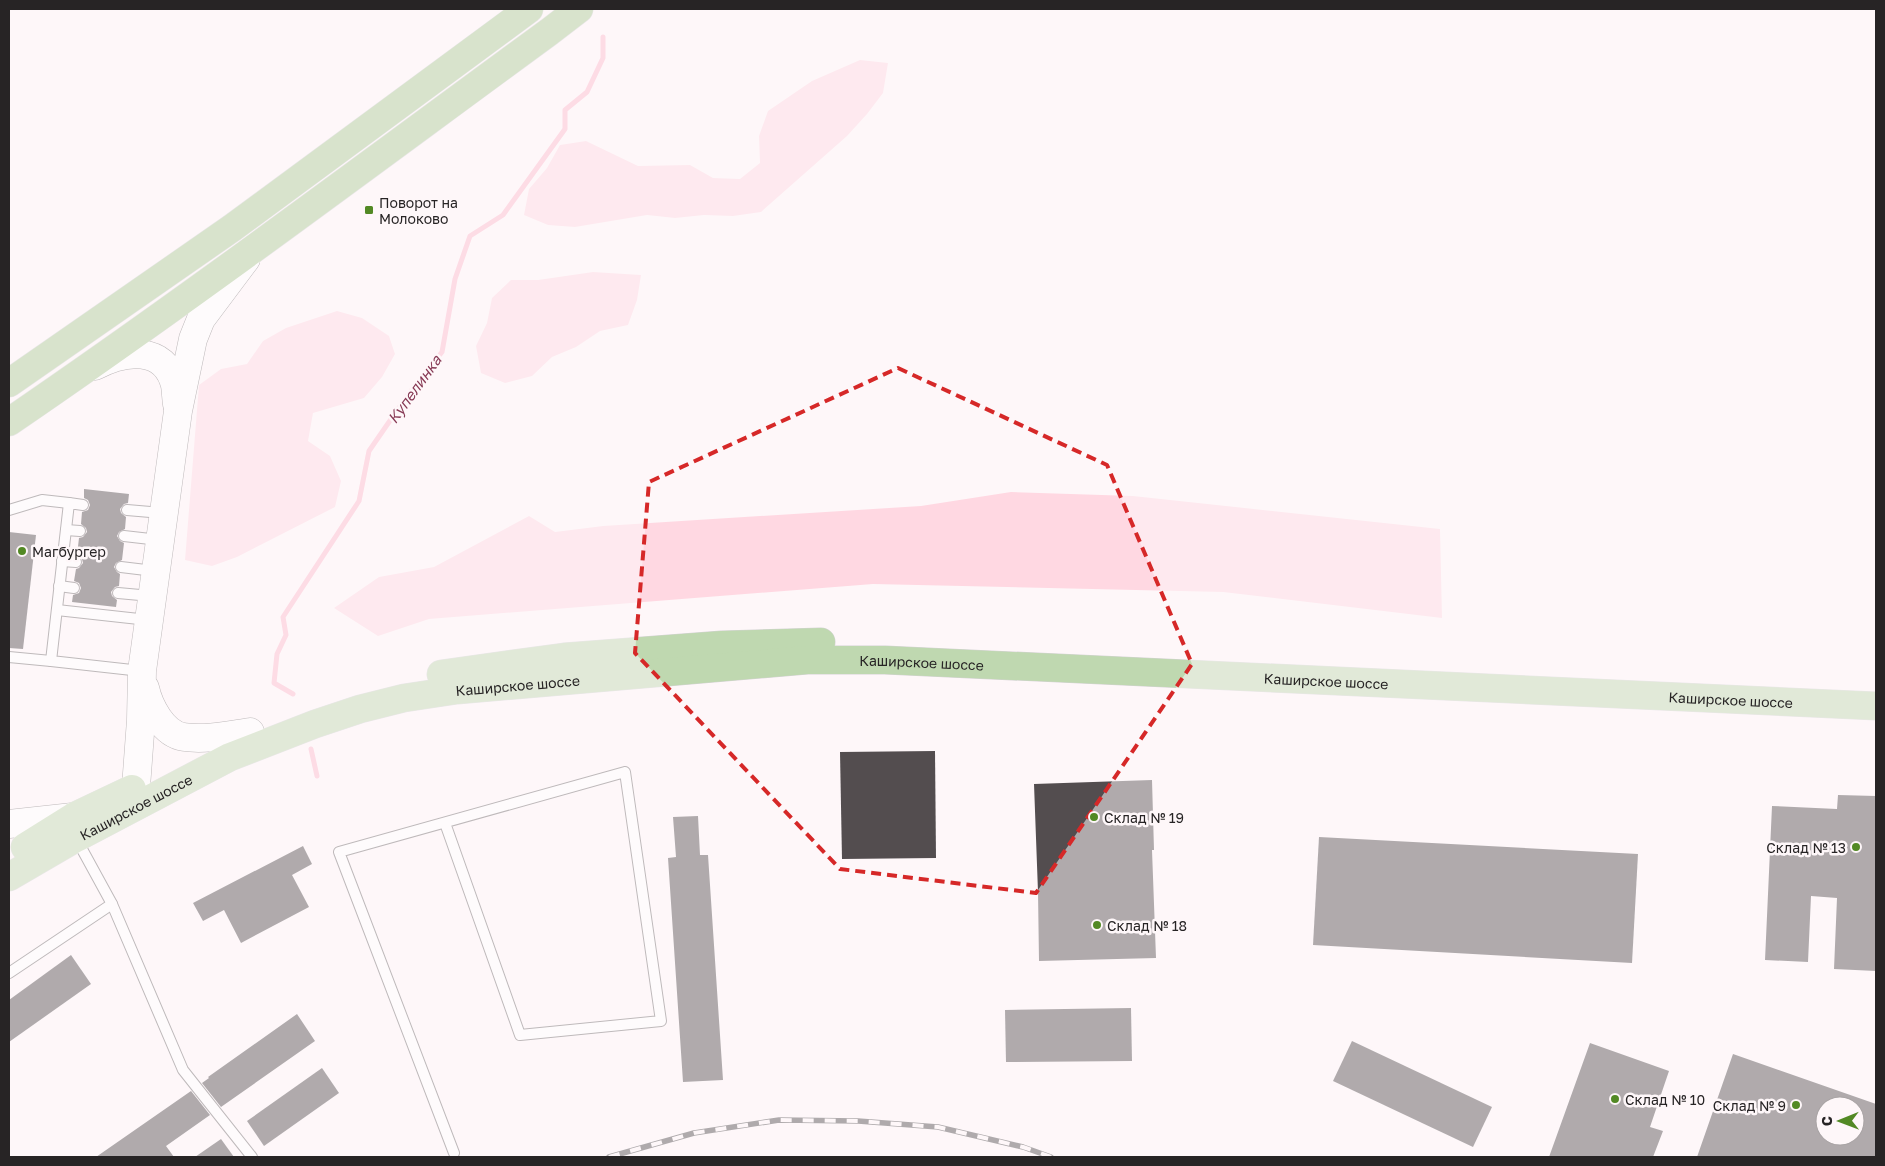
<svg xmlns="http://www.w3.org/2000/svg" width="1885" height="1166" font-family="'Golos Text',sans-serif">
<rect width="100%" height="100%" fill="#fef7f9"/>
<g fill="#ffd8e2">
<path d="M860,60L888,63L883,93L867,114L847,136L761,212L733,216L704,215L675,218L647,215L575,227L548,225L524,215L529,189L547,168L560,145L586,141L638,166L690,165L713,178L740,179L760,163L759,136L768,111L812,81Z"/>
<path d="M593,272L641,275L637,300L628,325L600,331L576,347L552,357L532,376L505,383L481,373L476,346L487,323L492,298L511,280H538Z"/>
<path d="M337,311L362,318L389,336L395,354L382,377L364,398L313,413L308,441L330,456L341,481L335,507L237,557L212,566L185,560L199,385L221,369L247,364L263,341L286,328Z"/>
<path d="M1011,492L1133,496L1440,529L1442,618L1223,592L873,584L429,619L378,636L334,608L379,577L434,567L529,516L555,532L603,526L921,506Z"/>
</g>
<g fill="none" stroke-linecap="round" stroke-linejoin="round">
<g stroke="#fdbacd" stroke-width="5">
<path d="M293,694L274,683L277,654L286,635L283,617L359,501L369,451L407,396L442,352L455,279L470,236L503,215L565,129V110L587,92L603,58V37"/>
<path d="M311,749L317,776"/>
</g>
</g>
<g fill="#534d4f" fill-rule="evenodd">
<path d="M84,489L129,494L128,503L124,504L120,509L121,513L126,517L125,529L119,532L117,536L120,541L124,543L122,560L116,563L114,567L117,572L120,574L119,586L115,587L111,592L112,596L117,600L116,607L72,602L73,595L79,593L81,588L79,583L74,581L76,569L79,568L83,563L82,559L77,555L79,538L83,537L87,532L86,528L81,524L82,512L88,510L90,505L88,500L84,498Z"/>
<path d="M9,532L36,535L23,649L9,648Z"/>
<path d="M935,751L936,858L842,859L840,752Z"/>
<path d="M1152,780L1154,850H1152L1156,958L1039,961L1038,892L1034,784Z"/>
<path d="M1838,795L1876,796V971L1834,969L1837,898L1811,896L1808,962L1765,960L1772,806L1837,809Z"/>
<path d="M698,816L700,855H708L723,1080L683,1082L668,858L676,857L673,817Z"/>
<path d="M1319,837L1638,854L1632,963L1313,945Z"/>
<path d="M303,846L312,864L292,875L309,907L241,943L224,910L203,921L193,903Z"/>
<path d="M71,955L91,984L9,1042V1000Z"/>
<path d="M1131,1008L1132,1061L1006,1062L1005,1010Z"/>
<path d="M297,1014L315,1041L221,1107L202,1083L209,1078L208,1077Z"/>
<path d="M1352,1041L1492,1107L1473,1147L1333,1081Z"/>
<path d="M1590,1043L1669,1071L1650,1127L1663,1131L1653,1157H1549Z"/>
<path d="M1733,1054L1876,1104V1157H1697ZM1825,1106H1855V1136H1825Z"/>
<path d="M322,1068L339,1093L264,1146L247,1121Z"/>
<path d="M191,1091L210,1115L166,1146L174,1157H96Z"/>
<path d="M221,1139L234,1157H195Z"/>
</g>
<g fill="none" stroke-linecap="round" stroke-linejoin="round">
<g stroke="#736e6f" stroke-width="12">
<g id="service">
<path d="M83,505L69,503L51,661L141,671"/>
<path d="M9,510L42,500L69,503"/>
<path d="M127,510L162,513"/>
<path d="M66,530L80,531"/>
<path d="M124,536L159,540"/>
<path d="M62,561L76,562"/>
<path d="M121,567L154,571"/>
<path d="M59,586L74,588"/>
<path d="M118,593L151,596"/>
<path d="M57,610L148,620"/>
<path d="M9,657L51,661"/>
<path d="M445,823L520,1035L661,1021L625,772L339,852L454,1153"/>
<path d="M77,840L112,904L183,1070L252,1157"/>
<path d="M9,973L112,904"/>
</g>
</g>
<g stroke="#736e6f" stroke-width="29">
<g id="secondary">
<path d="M95,366C123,351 165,344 175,385C176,391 176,398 177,404"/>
<path d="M145,688C149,706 163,734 184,737C206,740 229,735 250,732"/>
<path d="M136,787L141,720L142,671L178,411L193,339L201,319L246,259"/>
<path d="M9,824L73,817"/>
</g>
</g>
<g stroke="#d4d3d3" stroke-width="29">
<g id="primary">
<path d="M441,674L564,657L722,645L821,642"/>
<path d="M25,847L73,817L132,789"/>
<path id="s1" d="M9,877L76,838L230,757L315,724L360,709L404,698L457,690L807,660H885L1876,706"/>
</g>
</g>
<g stroke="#d4d3d3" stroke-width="29">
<g id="trunk">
<path d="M9,383L232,228L529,9"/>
<path d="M9,422C192,297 370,163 549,32L579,9"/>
</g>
</g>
<use href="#service" stroke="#fff" stroke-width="10"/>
<use href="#secondary" stroke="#fff" stroke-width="28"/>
<use href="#primary" stroke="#bfd8b0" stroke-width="28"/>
<use href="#trunk" stroke="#aacb96" stroke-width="28"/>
<g stroke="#514d4f" stroke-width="5.5">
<path id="rail" d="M609,1157L694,1133L779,1120L858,1121L938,1127L1023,1147L1051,1157"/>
</g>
<use href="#rail" stroke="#fef7f9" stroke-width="4" stroke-dasharray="11" stroke-linecap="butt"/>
</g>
<path d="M0 0H1885V1166H0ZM898,368L1107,465L1192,664L1036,893L840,869L635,653L649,482Z" fill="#fef7f9" fill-opacity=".55" fill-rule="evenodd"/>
<path fill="none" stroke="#d62828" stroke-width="4" stroke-dasharray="10 6" stroke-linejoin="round" d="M898,368L1107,465L1192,664L1036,893L840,869L635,653L649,482Z"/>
<g fill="#528924" stroke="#fef7f9" stroke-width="2">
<rect x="364" y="205" width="10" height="10" rx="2.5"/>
<circle cx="22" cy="551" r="5"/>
<circle cx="1094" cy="817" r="5"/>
<circle cx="1856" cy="847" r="5"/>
<circle cx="1097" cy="925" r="5"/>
<circle cx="1615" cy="1099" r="5"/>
<circle cx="1796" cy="1105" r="5"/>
</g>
<g text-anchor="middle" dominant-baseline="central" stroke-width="5" stroke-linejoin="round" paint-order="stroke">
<g font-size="14" fill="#272425" stroke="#fef7f9" text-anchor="start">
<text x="379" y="202">Поворот на<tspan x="379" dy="16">Молоково</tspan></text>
<text x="32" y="551">Магбургер</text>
<text x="1104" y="817">Склад № 19</text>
<text x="1846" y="847" text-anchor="end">Склад № 13</text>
<text x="1107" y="925">Склад № 18</text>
<text x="1625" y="1099">Склад № 10</text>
<text x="1786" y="1105" text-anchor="end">Склад № 9</text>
</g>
<g font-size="14" fill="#272425" stroke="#fef7f9">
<text stroke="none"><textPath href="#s1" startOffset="955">Каширское шоссе</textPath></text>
<text stroke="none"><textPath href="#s1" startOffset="1360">Каширское шоссе</textPath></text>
<text stroke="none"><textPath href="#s1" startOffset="550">Каширское шоссе</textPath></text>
<text stroke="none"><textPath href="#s1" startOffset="1765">Каширское шоссе</textPath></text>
<text stroke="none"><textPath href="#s1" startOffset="145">Каширское шоссе</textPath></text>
</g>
<g font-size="15" font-style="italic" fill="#873a55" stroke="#fef7f9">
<text transform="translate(414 389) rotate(-54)">Купелинка</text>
</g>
</g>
<rect width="1885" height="1166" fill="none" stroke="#272425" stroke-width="20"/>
<g transform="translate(1840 1121) rotate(269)"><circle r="24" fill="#fef7f9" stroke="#a8a3a4"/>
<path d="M0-4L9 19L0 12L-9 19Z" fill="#528924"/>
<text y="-8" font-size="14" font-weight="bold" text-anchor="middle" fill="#272425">С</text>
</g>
</svg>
